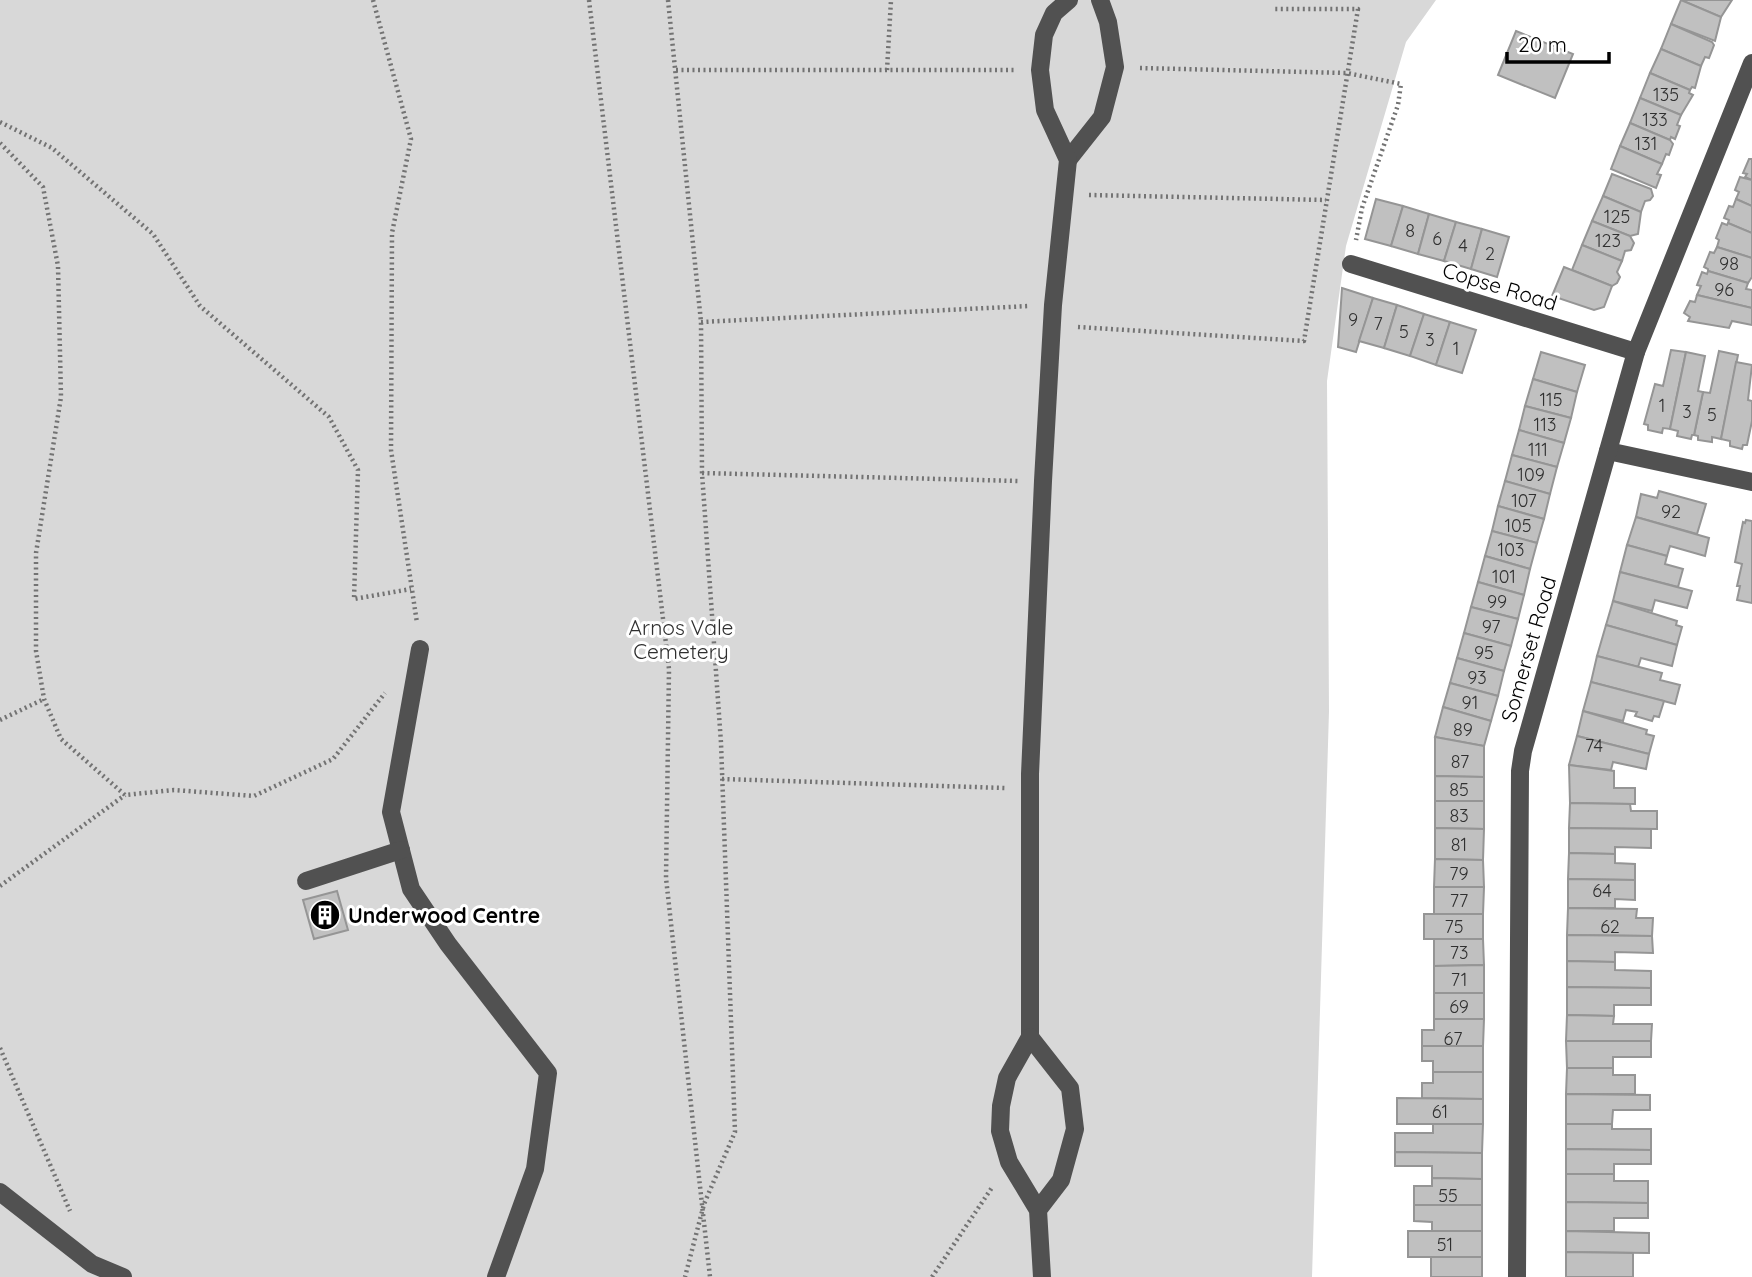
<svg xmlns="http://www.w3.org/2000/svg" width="1752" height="1277" font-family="Quicksand,sans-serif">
<rect width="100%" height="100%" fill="#fff"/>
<path fill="#d8d8d8" d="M0,0H1436L1406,42L1346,246L1327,381L1329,711L1312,1277H0Z"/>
<g fill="#c0c0c0" stroke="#959595" stroke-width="2">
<path d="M1681,0H1732L1721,17Z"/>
<path d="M1681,0L1721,17L1715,41L1671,24Z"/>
<path d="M1671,24L1712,42L1714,45L1709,58L1705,57L1701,66L1661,49Z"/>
<path d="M1516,31L1573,54L1555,98L1498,75Z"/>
<path d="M1661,49L1701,66L1695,88L1692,87L1690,90L1650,73Z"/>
<path d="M1650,73L1690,90L1689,93L1693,95L1681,115L1640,98Z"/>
<path d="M1640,98L1681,115L1677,125L1680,126L1675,139L1671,137L1670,140L1630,123Z"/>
<path d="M1630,123L1670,140L1673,144L1669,155L1666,154L1662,164L1620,146Z"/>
<path d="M1620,146L1662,164L1657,174L1661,175L1656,188L1611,169Z"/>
<path d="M1749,159H1752V180L1745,177L1747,174L1743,173Z"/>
<path d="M1612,174L1651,189L1653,196L1650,200L1645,201L1641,212L1603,196Z"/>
<path d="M1740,177L1752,180V206L1736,199L1739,192L1735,190Z"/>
<path d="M1603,196L1641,212L1638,234L1630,236L1592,221Z"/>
<path d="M1376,199L1403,206L1391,246L1365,239Z"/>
<path d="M1736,199L1752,206V233L1728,223L1729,220L1724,218L1729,206L1733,207Z"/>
<path d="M1403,206L1429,214L1418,254L1391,246Z"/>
<path d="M1429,214L1456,222L1444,261L1418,254Z"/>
<path d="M1592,221L1630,236L1634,243L1631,250L1625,251L1622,261L1582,245Z"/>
<path d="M1456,222L1482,229L1471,269L1444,261Z"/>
<path d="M1722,223L1727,225L1728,223L1752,233V258L1717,247L1719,240L1716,238Z"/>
<path d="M1482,229L1509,237L1497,277L1471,269Z"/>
<path d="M1582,245L1622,261L1617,272L1620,277L1617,283L1612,286L1572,270Z"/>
<path d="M1717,247L1752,258V277L1748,283L1708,271V269L1704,267L1710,252L1714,253Z"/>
<path d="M1564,267L1612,286L1604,307L1594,310L1552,296Z"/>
<path d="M1708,271L1748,283L1746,289L1752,290V308L1697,295L1701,286L1697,285L1702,272L1707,274Z"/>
<path d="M1342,288L1373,298L1356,352L1338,347Z"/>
<path d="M1697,295L1752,308V325L1732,321L1729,328L1688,321L1690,317L1684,313L1690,301L1695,302Z"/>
<path d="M1373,298L1397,305L1384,348L1359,341Z"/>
<path d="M1397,305L1424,314L1410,356L1384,348Z"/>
<path d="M1424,314L1450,322L1436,365L1410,356Z"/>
<path d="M1450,322L1476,330L1462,373L1436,365Z"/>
<path d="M1671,350L1686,352L1670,429L1663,428L1662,433L1648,430V425L1644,424L1655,384L1663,386Z"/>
<path d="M1719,351L1738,355L1721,439L1712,437V442L1698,440V436L1694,435L1703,392L1710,393Z"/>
<path d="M1541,352L1585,365L1577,392L1533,379Z"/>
<path d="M1686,352L1705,356L1698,391L1703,392L1694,435H1692L1691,439L1677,436L1678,431L1670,429Z"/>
<path d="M1736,362L1752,365L1748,400L1752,401V421L1747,445H1743L1742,449L1730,446V441L1721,439Z"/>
<path d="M1533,379L1577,392L1571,418L1525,406Z"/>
<path d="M1525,406L1571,418L1564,443L1519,430Z"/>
<path d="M1519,430L1564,443L1557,467L1512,455Z"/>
<path d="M1512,455L1557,467L1550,494L1505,481Z"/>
<path d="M1505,481L1550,494L1544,519L1498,506Z"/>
<path d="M1659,491L1706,504L1697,534L1636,517L1641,494L1657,498Z"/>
<path d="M1498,506L1544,519L1537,543L1492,531Z"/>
<path d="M1636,517L1709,538L1705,556L1670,546L1667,556L1627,545Z"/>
<path d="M1746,520L1752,521V603L1737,600L1740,586H1737L1742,564L1735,562L1743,522L1745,523Z"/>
<path d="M1492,531L1537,543L1530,569L1485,556Z"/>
<path d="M1627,545L1667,556L1665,564L1683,569L1678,587L1620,572Z"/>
<path d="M1485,556L1530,569L1524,595L1478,582Z"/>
<path d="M1620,572L1692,591L1687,608L1655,600L1652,611L1613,601Z"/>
<path d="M1478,582L1524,595L1518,619L1471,607Z"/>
<path d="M1613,601L1677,621L1676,625L1682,627L1677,645L1606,625Z"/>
<path d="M1471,607L1518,619L1511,646L1464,633Z"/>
<path d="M1606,625L1677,645L1672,666L1641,658L1638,667L1597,656Z"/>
<path d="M1464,633L1511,646L1504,671L1457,658Z"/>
<path d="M1597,656L1662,673L1660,680L1680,685L1675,704L1591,682Z"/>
<path d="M1457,658L1504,671L1498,696L1450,683Z"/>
<path d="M1591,682L1664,701L1659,717L1654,716L1652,721L1635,716L1637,712L1626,710L1623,721L1583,711Z"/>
<path d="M1450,683L1498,696L1491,721L1443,707Z"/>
<path d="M1443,707L1491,721L1484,746L1435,737Z"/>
<path d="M1583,711L1647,730L1646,734L1654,736L1649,754L1577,736Z"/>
<path d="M1577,736L1649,754L1646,769L1613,762L1611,770L1569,765Z"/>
<path d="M1435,737L1484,746V777L1435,776Z"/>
<path d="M1569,765L1614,771V788H1635V804L1570,803Z"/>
<path d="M1435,776L1484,777V801H1435Z"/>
<path d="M1435,801H1484V829L1435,828Z"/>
<path d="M1570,803L1630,804L1631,811H1657V829L1569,828Z"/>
<path d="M1435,828L1484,829L1483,860L1435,859Z"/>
<path d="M1569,828L1651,829V848L1615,847V854L1569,853Z"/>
<path d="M1569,853L1615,854V863L1635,864V880L1568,879Z"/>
<path d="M1435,859L1483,860L1484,887H1434Z"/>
<path d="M1568,879L1635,880V900L1615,899V908H1568Z"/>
<path d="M1434,887H1484L1483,914H1434Z"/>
<path d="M337,891L348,930L314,939L303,900Z"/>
<path d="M1568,908L1637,909L1636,918H1653L1652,936L1567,935Z"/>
<rect x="1424" y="914" width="59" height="25"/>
<path d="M1567,935L1652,936L1653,953L1615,952V962L1567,961Z"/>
<path d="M1434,939H1483L1484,965L1434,966Z"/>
<path d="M1567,961L1615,962V970L1651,971V988L1567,987Z"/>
<path d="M1484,965V993H1434V966Z"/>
<path d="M1567,987L1651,988V1005H1614V1016L1567,1015Z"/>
<rect x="1434" y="993" width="50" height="26"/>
<path d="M1567,1015L1614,1016L1613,1024H1652L1651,1041H1566Z"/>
<path d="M1434,1019H1484L1483,1046H1422V1030H1434Z"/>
<path d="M1566,1041H1651V1057H1613V1068H1567Z"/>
<path d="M1422,1046H1483V1072H1433V1061H1422Z"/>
<path d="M1567,1068H1613V1075H1635V1094H1566Z"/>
<path d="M1433,1072H1483V1099L1422,1098V1083H1433Z"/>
<path d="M1566,1094L1650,1095V1110H1613L1612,1124H1566Z"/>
<path d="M1397,1098L1483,1099V1124H1397Z"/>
<path d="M1433,1124H1483L1482,1153L1395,1152V1133H1433Z"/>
<path d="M1566,1124H1612V1129H1651V1150L1566,1149Z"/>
<path d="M1566,1149L1651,1150V1164H1614V1174H1566Z"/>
<path d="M1395,1152L1482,1153V1179L1432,1178V1166H1395Z"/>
<path d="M1566,1174H1614V1181H1648V1203L1566,1202Z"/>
<path d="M1432,1178L1482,1179V1205H1414V1186H1432Z"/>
<path d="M1566,1202L1648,1203V1218H1614V1231H1566Z"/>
<path d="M1414,1205H1482V1231H1432V1222L1414,1221Z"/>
<rect x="1408" y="1231" width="74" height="26"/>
<path d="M1566,1231L1649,1233V1253L1566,1252Z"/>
<path d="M1566,1252L1633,1253V1277H1566Z"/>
<rect x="1431" y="1257" width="51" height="20"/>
</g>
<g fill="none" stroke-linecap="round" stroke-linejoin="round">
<g stroke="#737373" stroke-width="4.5" stroke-dasharray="2 3.5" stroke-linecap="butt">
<path d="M373,0L411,139L392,233L391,450L417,623"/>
<path d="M589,0L669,669L666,878L710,1277"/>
<path d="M668,0L701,322L702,473L721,743L735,1132L704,1204L685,1277"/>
<path d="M1140,68L1347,73L1401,84L1398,105L1362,208L1356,240"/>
<path d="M676,70H1014"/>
<path d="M887,70L891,0"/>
<path d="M0,122L52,148L153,234L200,306L329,417L358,470L354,599L411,589"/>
<path d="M0,143L43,187L58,266L61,397L36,553V651L44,699L61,739L125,795L174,790L254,796L333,759L385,693"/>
<path d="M1089,195L1326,200"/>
<path d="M701,322L1029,306"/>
<path d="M1078,327L1304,341L1358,9H1273"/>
<path d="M702,473L1019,481"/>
<path d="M0,720L44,699"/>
<path d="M722,779L1005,788"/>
<path d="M0,886L125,795"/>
<path d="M0,1048L70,1211"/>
<path d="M932,1277L993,1186"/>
</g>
<g stroke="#515151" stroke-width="18">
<path d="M1068,160L1102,117L1115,67L1108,22L1100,0"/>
<path d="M1351,264L1636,352"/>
<path d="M1608,451L1752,482"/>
<path d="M420,649L391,812L411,889L448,944L548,1073L535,1169L496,1277"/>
<path d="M306,881L401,850"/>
<path d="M1030,1037V774L1043,481L1053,305L1068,160L1045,110L1040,70L1044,35L1054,13L1069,0"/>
<path d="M0,1192L92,1264L123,1277"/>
<path d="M1038,1210L1061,1180L1075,1129L1070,1088L1030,1037L1007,1078L1001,1106L1000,1131L1009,1162L1038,1210L1042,1277"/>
<path d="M1517,1277L1520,771L1523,751L1636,352L1752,63"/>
</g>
</g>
<defs>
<g id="building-disc" transform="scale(1.575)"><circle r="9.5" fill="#000" stroke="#fff"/><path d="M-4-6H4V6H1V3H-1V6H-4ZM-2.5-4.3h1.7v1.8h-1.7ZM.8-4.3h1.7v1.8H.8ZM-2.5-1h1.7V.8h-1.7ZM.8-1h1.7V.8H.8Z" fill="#fff"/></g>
</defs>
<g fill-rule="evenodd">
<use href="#building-disc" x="325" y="915"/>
</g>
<g text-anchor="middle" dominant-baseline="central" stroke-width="6" stroke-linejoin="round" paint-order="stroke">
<g font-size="18" fill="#303030">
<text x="1666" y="94">135</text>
<text x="1655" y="119">133</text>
<text x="1646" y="143">131</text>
<text x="1617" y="216">125</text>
<text x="1410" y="230">8</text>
<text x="1437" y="238">6</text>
<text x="1608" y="240">123</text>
<text x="1463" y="245">4</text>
<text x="1490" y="253">2</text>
<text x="1729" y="263">98</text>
<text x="1724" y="289">96</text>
<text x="1353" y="319">9</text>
<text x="1378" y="323">7</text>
<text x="1404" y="331">5</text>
<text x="1430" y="339">3</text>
<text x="1456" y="348">1</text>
<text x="1551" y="399">115</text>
<text x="1662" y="405">1</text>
<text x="1687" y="411">3</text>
<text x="1712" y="414">5</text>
<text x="1545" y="424">113</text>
<text x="1538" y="449">111</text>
<text x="1531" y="474">109</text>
<text x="1524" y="500">107</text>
<text x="1671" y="511">92</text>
<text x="1518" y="525">105</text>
<text x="1511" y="549">103</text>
<text x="1504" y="576">101</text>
<text x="1497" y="601">99</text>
<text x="1491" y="626">97</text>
<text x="1484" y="652">95</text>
<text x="1477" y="677">93</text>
<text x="1470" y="702">91</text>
<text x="1463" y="729">89</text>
<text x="1594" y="745">74</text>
<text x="1460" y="761">87</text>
<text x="1459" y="789">85</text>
<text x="1459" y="815">83</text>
<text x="1459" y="844">81</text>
<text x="1459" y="873">79</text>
<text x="1602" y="890">64</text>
<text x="1459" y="900">77</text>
<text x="1454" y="926">75</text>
<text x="1610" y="926">62</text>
<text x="1459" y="952">73</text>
<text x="1459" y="979">71</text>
<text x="1459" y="1006">69</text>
<text x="1453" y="1038">67</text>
<text x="1440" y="1111">61</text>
<text x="1448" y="1195">55</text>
<text x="1445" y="1244">51</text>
</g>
<g font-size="21" fill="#000" stroke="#fff">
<text transform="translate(1500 286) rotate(17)">Copse Road</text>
<text transform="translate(1528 649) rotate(-74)">Somerset Road</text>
</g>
<g font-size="21" fill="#2f2f2f" stroke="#fff">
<text x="681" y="627">Arnos Vale<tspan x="681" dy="24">Cemetery</tspan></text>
</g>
<g font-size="21" font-weight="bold" fill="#000" stroke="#fff" text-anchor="start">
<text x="348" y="915">Underwood Centre</text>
</g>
</g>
<path d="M1507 52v10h102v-10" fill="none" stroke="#000000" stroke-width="3.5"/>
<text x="1518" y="52" font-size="21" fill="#000000" stroke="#ffffff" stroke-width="5" paint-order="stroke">20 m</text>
</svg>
